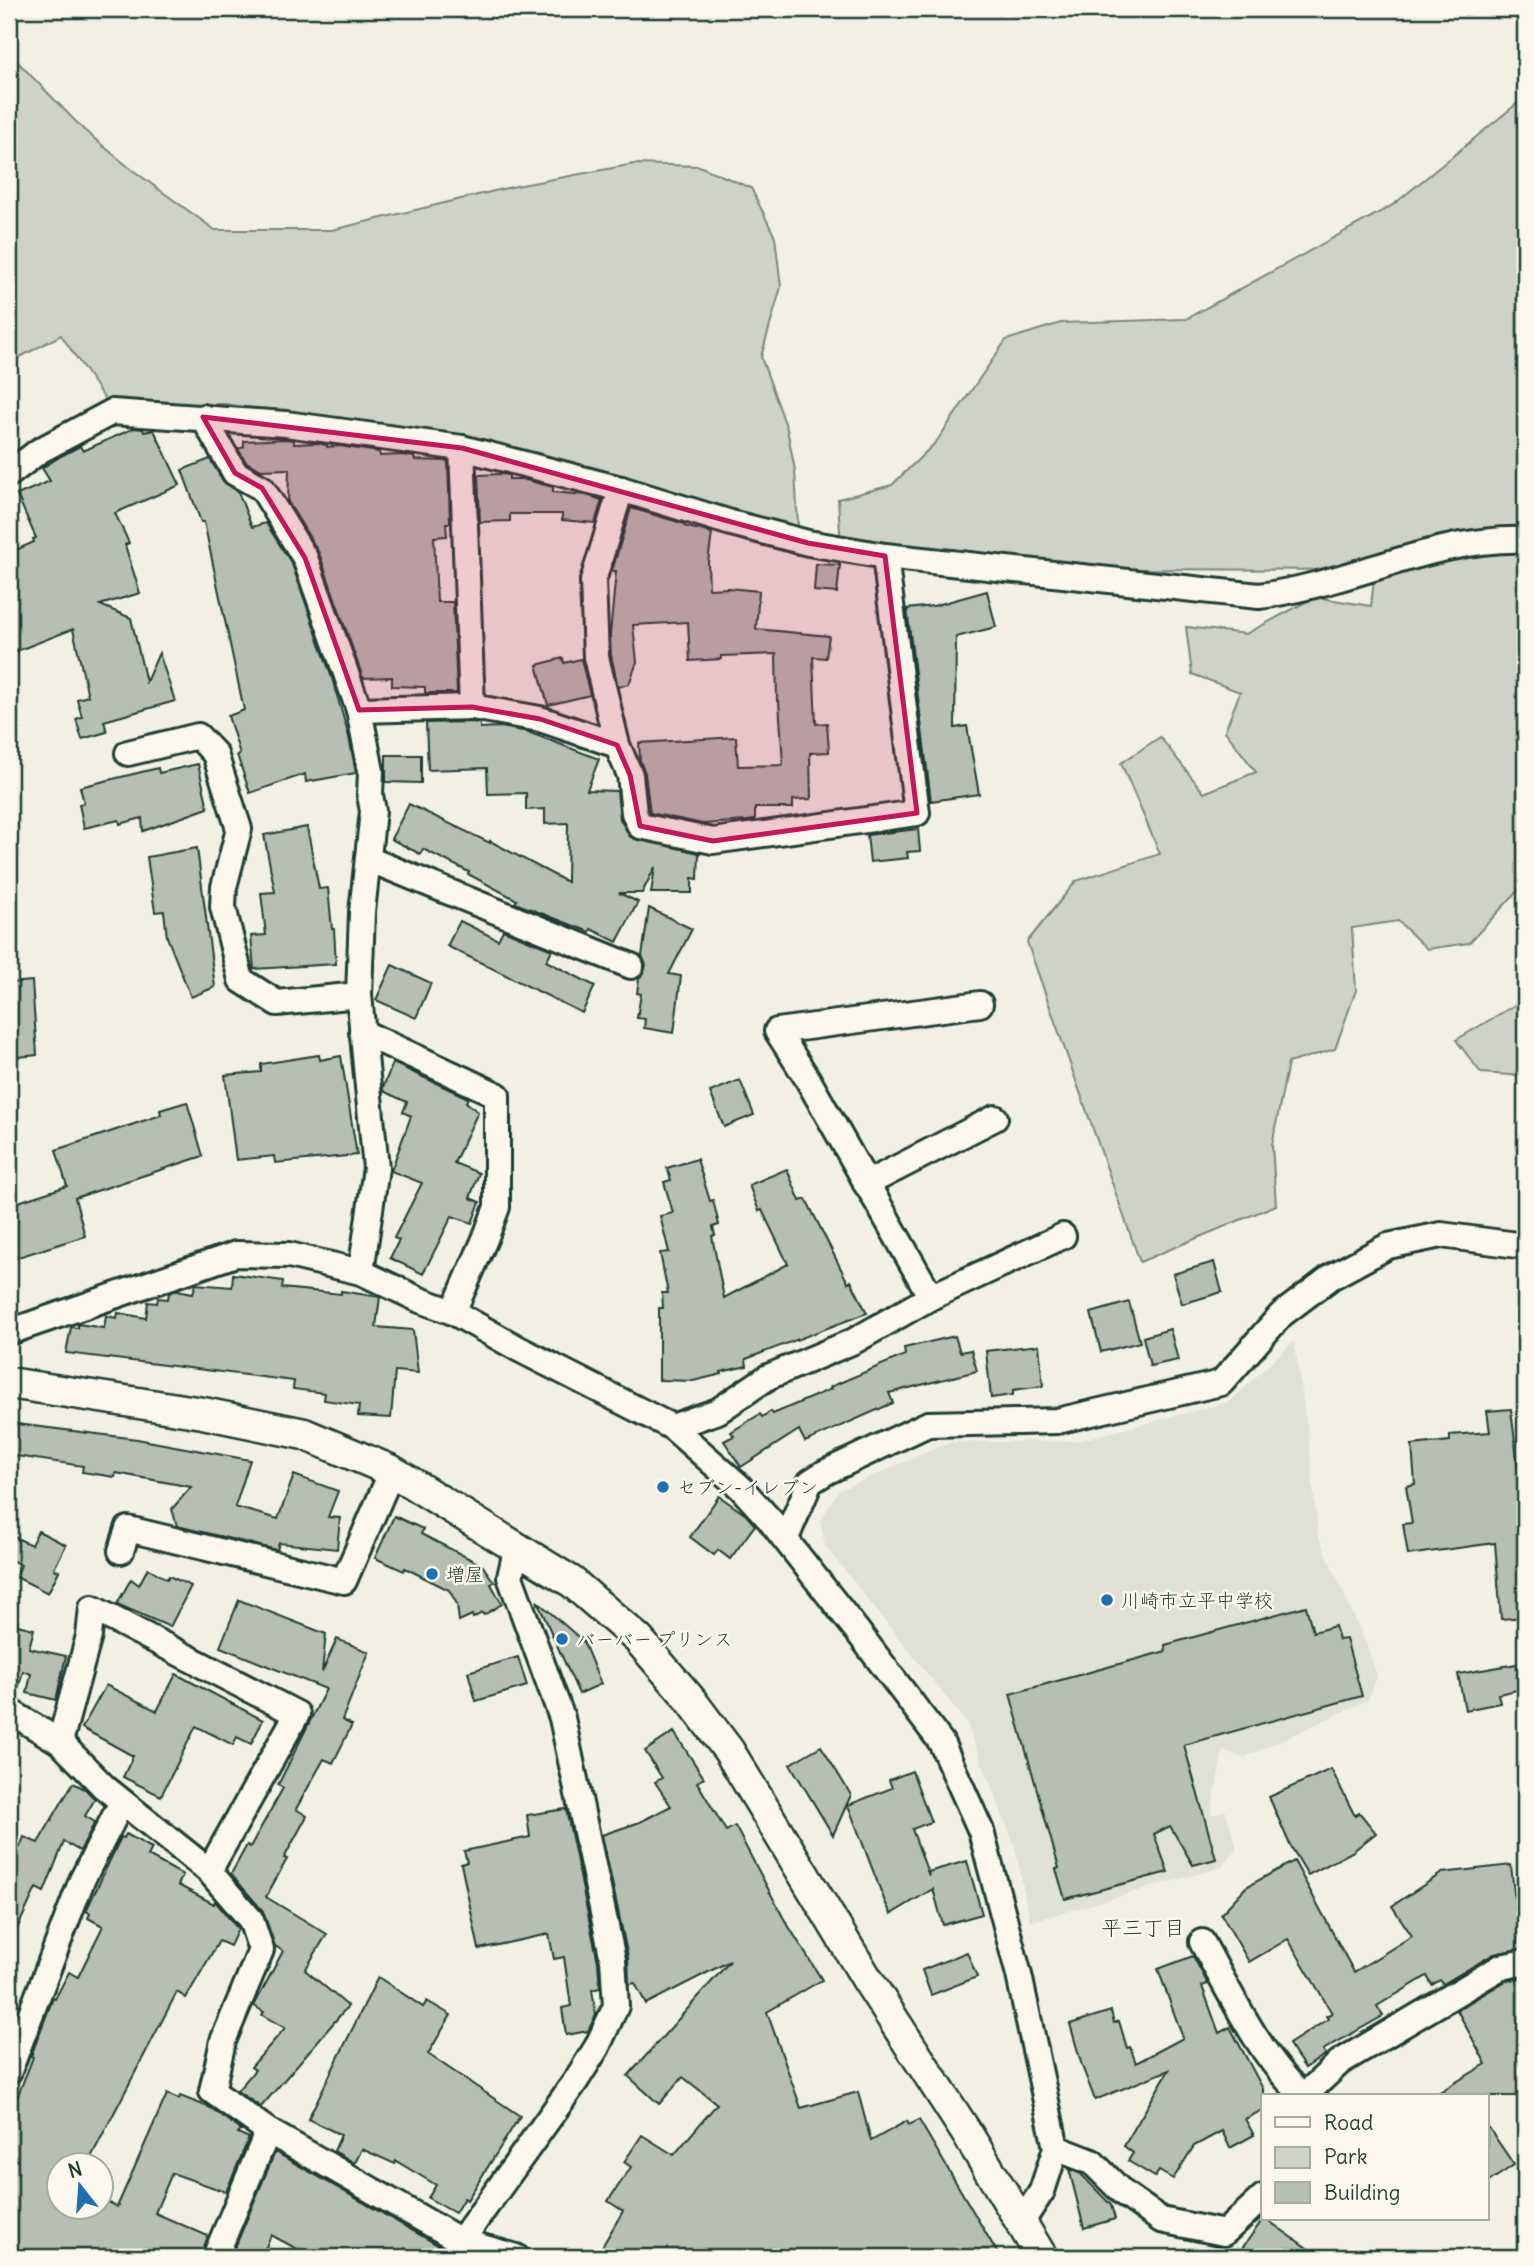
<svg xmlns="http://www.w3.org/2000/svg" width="1534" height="2266" font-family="Delius,'Klee One',sans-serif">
<rect width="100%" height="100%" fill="#f2f0e5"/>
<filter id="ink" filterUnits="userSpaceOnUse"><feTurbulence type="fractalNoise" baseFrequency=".0143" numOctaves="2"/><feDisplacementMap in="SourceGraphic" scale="14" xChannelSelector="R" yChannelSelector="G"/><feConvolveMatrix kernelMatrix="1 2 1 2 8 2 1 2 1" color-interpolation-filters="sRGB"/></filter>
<g filter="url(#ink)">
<path fill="#e0e1d6" d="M1294,1341L1307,1426L1318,1535L1370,1653L1377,1677L1368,1700L1243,1758L1223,1750L1211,1815L1226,1811L1237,1848L1222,1867L1030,1922L1015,1847L966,1722L825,1546L820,1522L838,1491L950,1442L1077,1441L1229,1402Z"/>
<g fill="#cfd2c8" stroke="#77887e" stroke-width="2">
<path d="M9,53L84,130L131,169L215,230H332L511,187L634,164L699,166L751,188L775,237L781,287L761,357L787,429L795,470L798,527L648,494L454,442L226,404H108L61,335L9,363Z"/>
<path d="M1525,97V883L1469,943L1427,949L1398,921L1352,928L1356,990L1335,1049L1288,1063L1272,1145L1276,1205L1140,1262L1027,942L1076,881L1160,854L1121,763L1160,737L1204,793L1256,772L1225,731L1240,692L1192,674L1186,627L1246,634L1315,597L1371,606L1375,570L1117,569L841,548L838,499L892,485L936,442L1006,340L1061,323L1186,319L1393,205Z"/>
<path d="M1525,999V1076L1481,1073L1456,1040Z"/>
</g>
<g fill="#b7beb3" stroke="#1f3d34" stroke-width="2">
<path d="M134,428L143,429L144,432L154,430L180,485L115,513L129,543L125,545L140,593L100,605L131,618L146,682L159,653L175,701L104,721L107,732L82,739L76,719L82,717L77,699L88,696L73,629L9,654V553L34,542L33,539L36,538L17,495L50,481L42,468L61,456L80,446L83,451Z"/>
<path d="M285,439L294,440V444L316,443L327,445V447L339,446L379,452L380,456L402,455L414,457L415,460L448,461L450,523H446L447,536L434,537L437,602H453L457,693H425V687L392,686V677L363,678L319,553L288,502L289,469L261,470L246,462L238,449L244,447V441Z"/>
<path d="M210,459L223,481L238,492L252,527L266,523L292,564L332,678L349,737L356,773L306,782L305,774L250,793L237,755L240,754L228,716L244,710L204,522H201L182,470Z"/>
<path d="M503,474L509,475V479H522L553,487V492L586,495L602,500L595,523L562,520V514H510V521L480,522L478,475Z"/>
<path d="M631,508L685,524L684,526L712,533L708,562L709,589L728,588L759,591L756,629L829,636L826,658L813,657L816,724L827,723L829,752L810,753L811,799L793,800V808H755V820L747,821L703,824L650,813L645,773L640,761L639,743L736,737L738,766L783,765L779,701H777L776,654L721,656V659L690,661L688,622L633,625L637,662L629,684L618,687L611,655L610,635L616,571H612Z"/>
<path d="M816,564L840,565L837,593L814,591Z"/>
<path d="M987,591L996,627L956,637L955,728L967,726L979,794L931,801L907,609L933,606Z"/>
<path d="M563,658L564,663L581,659L590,695L548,705L537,665Z"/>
<path d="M471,722L480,723V728L501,727L528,732L599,759L587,790L617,791L620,819L630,837L699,853L698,879L692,878V893H651L655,867L642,893H619L638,902L617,942L591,929L590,932L515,903L517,900L468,874L469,872L423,849L420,854L391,839L409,804L490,843V841L567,882L568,823L545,824V809L526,810V793L488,794L487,768L428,770L426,723Z"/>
<path d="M386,755H421V783L386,782Z"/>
<path d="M198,764L208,808L143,831L142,818L120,824L119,820L84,828L79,804L84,803L80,787L158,768L159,773Z"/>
<path d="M307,827L319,889L328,888L332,929H334L336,964L254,969L251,936L266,935L261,893L275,892L264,835Z"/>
<path d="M918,829L920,851L907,852L908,858L870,862L867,835Z"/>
<path d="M197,848L215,987L191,997L167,937L164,911L155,912L147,857Z"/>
<path d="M649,908L692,929L669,974L681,976L674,1033L644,1028L645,1019L637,1018L641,994L637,993L639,978L644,972L646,965L642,956Z"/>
<path d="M460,921L498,940L503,930L552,950L546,961L595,986L582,1013L447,946Z"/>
<path d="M392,965L431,983L416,1018L376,1000Z"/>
<path d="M32,981L37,1055L9,1058V983Z"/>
<path d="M319,1055L320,1060L341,1056L357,1155L275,1163L274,1156L236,1160L225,1075L261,1072V1064Z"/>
<path d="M393,1063L468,1098L466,1102L478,1112L454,1163L479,1173L470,1198L480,1202L472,1223L452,1216L423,1274L390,1258L399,1240L394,1238L422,1183L391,1171L411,1116L403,1112L407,1102L383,1091V1087Z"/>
<path d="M740,1080L754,1115L724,1127L710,1092Z"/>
<path d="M187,1102L203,1156L75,1198L85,1236L9,1260V1205L67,1186L56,1150L161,1115L160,1110Z"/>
<path d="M697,1159L710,1201L713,1200L719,1225L713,1227L715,1235L712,1236L724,1298L788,1264L762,1210L759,1211L749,1185L787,1169L800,1201L806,1199L848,1283L851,1281L867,1313L746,1359L747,1366L721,1372L722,1374L693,1381L659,1380V1308H663L662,1293H668L660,1253L669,1252L660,1216L673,1213L664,1182L671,1180L667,1168Z"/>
<path d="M1214,1262L1222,1292L1182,1304L1173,1274Z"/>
<path d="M233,1274L283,1281L282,1288L341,1294V1291L380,1297L376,1327L413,1330L418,1373L395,1371L391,1418L358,1416L359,1405L324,1400L325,1393L293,1389L294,1381L66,1353L71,1327L78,1328V1324L104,1328L106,1316L117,1318L118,1313L146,1318L148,1302L157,1303L158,1298L168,1299L169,1293L177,1290L193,1293L196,1284L232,1287Z"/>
<path d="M1129,1302L1140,1342L1101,1352L1091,1313Z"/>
<path d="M1170,1329L1178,1360L1150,1366L1143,1337Z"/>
<path d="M955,1336L960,1352L971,1350L977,1371L889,1393L893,1403L805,1442L799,1430L741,1467L724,1441L734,1436L731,1432L760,1414L762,1417L771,1411L773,1414L831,1389L830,1387L905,1355L904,1348Z"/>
<path d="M1039,1345L1043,1386L1013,1390V1395L991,1398L986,1351Z"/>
<path d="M1511,1409L1519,1475L1521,1534H1523L1525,1617L1501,1619L1495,1543L1408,1555L1403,1524L1412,1523L1406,1486L1415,1484L1412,1445L1450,1441V1435L1490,1432L1487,1411Z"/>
<path d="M9,1423L137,1439L250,1460L235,1507L278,1519L294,1475L338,1491L328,1517L340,1518L337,1549L279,1543L277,1550L177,1526L172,1509L191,1487L116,1473L115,1477L82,1472L83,1466L9,1455Z"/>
<path d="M719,1496L746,1515L755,1525L730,1559L718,1550L714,1555L690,1537Z"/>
<path d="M394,1516L423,1529L421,1534L482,1565L494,1582L491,1584L502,1604L484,1615L482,1613L473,1618L472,1615L459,1621L457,1604L449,1590L405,1568L404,1571L375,1558Z"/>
<path d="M38,1531L66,1545L54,1569L59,1571L48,1593L16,1577L21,1565L9,1559V1534L31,1545Z"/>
<path d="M148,1568L167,1579L169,1576L191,1586L170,1627L117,1604L131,1579L139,1585Z"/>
<path d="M239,1600L326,1634L322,1672L337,1639L369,1652L342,1720L352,1725L333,1763L324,1759L296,1809L307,1816L284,1858L287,1859L266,1897L327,1934L305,1970L348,2006L261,2107L237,2091L255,2070L251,2067L285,2028L262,2015L264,2012L254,2006L283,1951L275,1946L263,1911L231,1874L247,1845L250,1847L283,1788L278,1785L326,1689L220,1647Z"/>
<path d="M537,1601L583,1641L601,1684L579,1694Z"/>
<path d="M1306,1606L1313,1632L1335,1626L1339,1640L1346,1639L1362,1696L1184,1745L1216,1859L1193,1865L1170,1826L1154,1834L1168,1872L1065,1899L1056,1869L1059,1868L1010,1694L1166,1651L1165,1645Z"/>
<path d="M9,1623L34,1629L29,1648L66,1656L56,1700L27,1693L31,1674L23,1671L17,1694L9,1693Z"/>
<path d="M518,1657L527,1686L476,1701L468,1672Z"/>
<path d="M1517,1664L1522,1689L1498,1694L1500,1703L1465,1710L1458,1674Z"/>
<path d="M176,1674L263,1720L251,1744L237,1737L233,1745L196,1726L161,1796L123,1777L133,1756L82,1728L106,1685L157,1711Z"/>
<path d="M674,1732L704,1778L697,1782L726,1831L735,1826L783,1917L822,1980L767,2012L801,2108L858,2092L871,2141L907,2121L909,2125L919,2120L1000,2257H968L964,2250L946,2257H596L623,2211L608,2201L631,2167L624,2162L642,2135L674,2155L717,2104L683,2077L659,2104L628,2076L730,1961L646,2004L635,1983L629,1984L628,1957L602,1835L640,1822L671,1806L655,1782L662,1778L645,1751Z"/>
<path d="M821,1746L851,1795L833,1835L790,1764Z"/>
<path d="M1331,1769L1355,1816L1359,1812L1376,1833L1352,1852L1308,1875L1290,1845L1269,1797Z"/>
<path d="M912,1771L931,1822L912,1829L929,1876L928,1872L967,1861L982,1914L943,1925L933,1889L891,1914L885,1902L848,1805L892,1788L889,1780Z"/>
<path d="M73,1783L85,1789L95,1799L85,1816L95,1822L80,1851L64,1842L44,1892L36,1888L9,1946V1842L20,1847L24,1837L38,1843Z"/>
<path d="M566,1809L598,1962L600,1988L592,1990L596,2015L588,2031L566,2035L562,2008L571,2006L564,1957L554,1959L549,1934L479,1949L461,1864L467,1862L464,1851L530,1837L527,1815Z"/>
<path d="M126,1834L152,1848L148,1856L183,1875L178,1885L214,1904L215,1901L238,1929L230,1946L219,1941L186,1998L177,1992L87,2165H60V2207H102V2199L117,2207L167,2094L179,2099L180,2096L211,2108L241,2130L238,2133L249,2138L226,2192L172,2173L155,2213L208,2236L200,2257H9V2118L33,2057L31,2056L53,1998L55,1999L69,1972L78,1977L103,1926L88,1918L90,1913L86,1911L121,1837L124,1838Z"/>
<path d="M1294,1861L1354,1972L1412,1936L1392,1906L1442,1873L1511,1865L1516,1911L1522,1909L1525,1948L1494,1954L1443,1984L1440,1980L1432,1985L1427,1976L1377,2006L1383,2016L1323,2050L1326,2054L1305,2068L1289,2044L1328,2019L1326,2016L1332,2013L1288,1939L1249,1962L1221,1914L1246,1887Z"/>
<path d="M967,1952L977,1977L931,1995L922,1970Z"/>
<path d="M1193,1956L1208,1984L1202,1986L1219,2033L1230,2027L1263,2089V2110L1245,2119L1254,2135L1230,2148L1222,2131L1194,2146L1173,2179L1159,2171L1155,2177L1128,2161L1133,2153L1124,2146L1169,2070L1095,2100L1082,2066L1070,2024L1111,2011L1114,2023L1119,2021L1127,2048L1130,2047L1136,2063L1183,2038L1158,1969Z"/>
<path d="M378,1977L423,2007L427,2001L451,2015L428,2054L520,2116L467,2200L464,2198L455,2213L428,2198L436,2185L396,2161L395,2164L362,2149L355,2163L334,2151L341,2135L308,2119Z"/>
<path d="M1525,1977V2096H1433L1486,2064L1457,2010L1506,1981Z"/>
<path d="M1487,2125L1514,2165L1487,2183Z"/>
<path d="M275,2152L441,2247L438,2257H426L406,2248L401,2257H312L271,2235L262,2257H231Z"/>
<path d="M1069,2169L1081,2174L1111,2205L1115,2219L1084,2228Z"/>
<path d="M1263,2219H1266L1320,2257H1236Z"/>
</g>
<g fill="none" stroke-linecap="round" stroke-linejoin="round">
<g stroke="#1f3d34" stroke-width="30">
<g id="minor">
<path d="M203,417L235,473L262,488L305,558L359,710L371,771L370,795L373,811L362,912L359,995L376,1168L361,1272"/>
<path d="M462,448L472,707"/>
<path d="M9,474L39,451L112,412L286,424L462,448L621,489L731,523L808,543L885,556L1259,596C1349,585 1432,537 1525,540"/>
<path d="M621,489L593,581L596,657L617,745L630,775L634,813L640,826L713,841L917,813L885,556"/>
<path d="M359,710L472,707L540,719L617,745"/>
<path d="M128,753L198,736L215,754L239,829L224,887L223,907L241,980L277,1003L359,995"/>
<path d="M368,859L631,966"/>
<path d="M362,1032L497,1095V1207L485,1239L453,1312"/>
<path d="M866,1184L995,1118"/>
<path d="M931,1297L807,1078L777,1031L980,1004"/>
<path d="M9,1332L236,1254L289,1255L361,1272L420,1300L453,1312L519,1349L672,1427L740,1487L770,1520L858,1632L941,1742L981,1831L1019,1975L1056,2148L1042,2191L1021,2223"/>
<path d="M672,1427L718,1411L768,1377L854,1341L931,1297L1063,1236"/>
<path d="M786,1538L810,1482L826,1472L928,1424L1057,1421L1221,1383L1281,1315L1331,1277L1388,1246L1441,1235L1525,1246"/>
<path d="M121,1551L128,1529L344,1581L392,1471"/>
<path d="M9,1711L60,1742L104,1787L209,1871L251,1920L261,1950L223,2041L212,2091L268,2131L461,2241L516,2257"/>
<path d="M60,1742L89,1636L92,1608L297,1714L209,1871"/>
<path d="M1202,1942C1228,1989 1263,2062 1304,2096"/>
<path d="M9,2071L82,1880L122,1802"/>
<path d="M1304,2096L1340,2062L1501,1967L1525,1962"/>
<path d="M1056,2148L1092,2162L1123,2193L1161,2220L1224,2233L1263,2197"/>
<path d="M215,2257L268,2131"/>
<path d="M453,2257L461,2241L575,2082L597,2047L616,2006L613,1960L562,1718L510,1577L517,1546"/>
</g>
</g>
<g stroke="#1f3d34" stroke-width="35">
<path id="tertiary" d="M9,1383L203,1413L304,1434L392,1471L572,1582L638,1639L690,1699L729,1751L867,1979L968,2135L1042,2257"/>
</g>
<use href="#minor" stroke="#fbf7ec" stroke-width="24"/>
<use href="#tertiary" stroke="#fbf7ec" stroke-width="30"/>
</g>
</g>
<path fill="#c2185b" fill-opacity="0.2" stroke="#c2185b" stroke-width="5" stroke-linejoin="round" d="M203,417L462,448L808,543L885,556L917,813L713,841L640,826L630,775L617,745L540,719L472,707L359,710L305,558L262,488L235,473Z"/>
<g fill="#1f6fb2" stroke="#fbf7ec" stroke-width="2.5">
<circle cx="663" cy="1487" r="7"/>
<circle cx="432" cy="1574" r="7"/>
<circle cx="1107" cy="1600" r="7"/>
<circle cx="562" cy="1639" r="7"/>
</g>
<g text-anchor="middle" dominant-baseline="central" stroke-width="5" stroke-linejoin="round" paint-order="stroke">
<g font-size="19" fill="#1f3d34" stroke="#fbf7ec" text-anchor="start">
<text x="677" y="1487">セブン-イレブン</text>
<text x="446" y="1574">増屋</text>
<text x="1121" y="1600">川崎市立平中学校</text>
<text x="576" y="1639">バーバー プリンス</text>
</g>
<g font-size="21" fill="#1f3d34" stroke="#fbf7ec">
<text x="1143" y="1927">平三丁目</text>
</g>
</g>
<rect width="1534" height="2266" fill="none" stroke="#fbf7ec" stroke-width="35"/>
<rect x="18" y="18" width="1499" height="2231" fill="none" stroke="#1f3d34" stroke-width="2.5" filter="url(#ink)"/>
<rect x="1261" y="2094" width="228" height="126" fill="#fbf7ec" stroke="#a3ada2" stroke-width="2"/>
<rect x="1275" y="2117" width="35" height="10" fill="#fbf7ec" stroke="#a3ada2" stroke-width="2"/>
<text x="1324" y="2130" font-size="21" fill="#1f3d34">Road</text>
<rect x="1275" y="2147" width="35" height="21" fill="#cfd2c8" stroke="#a3ada2" stroke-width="2"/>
<text x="1324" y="2164" font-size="21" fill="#1f3d34">Park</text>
<rect x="1275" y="2182" width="35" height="21" fill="#b7beb3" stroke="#a3ada2" stroke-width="2"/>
<text x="1324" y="2200" font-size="21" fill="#1f3d34">Building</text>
<g transform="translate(80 2186) rotate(343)"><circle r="33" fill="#fbf7ec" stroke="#a3ada2" stroke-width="2"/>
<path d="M0-5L12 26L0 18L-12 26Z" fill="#1f6fb2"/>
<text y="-10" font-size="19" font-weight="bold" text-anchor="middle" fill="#1f3d34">N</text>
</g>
</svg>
